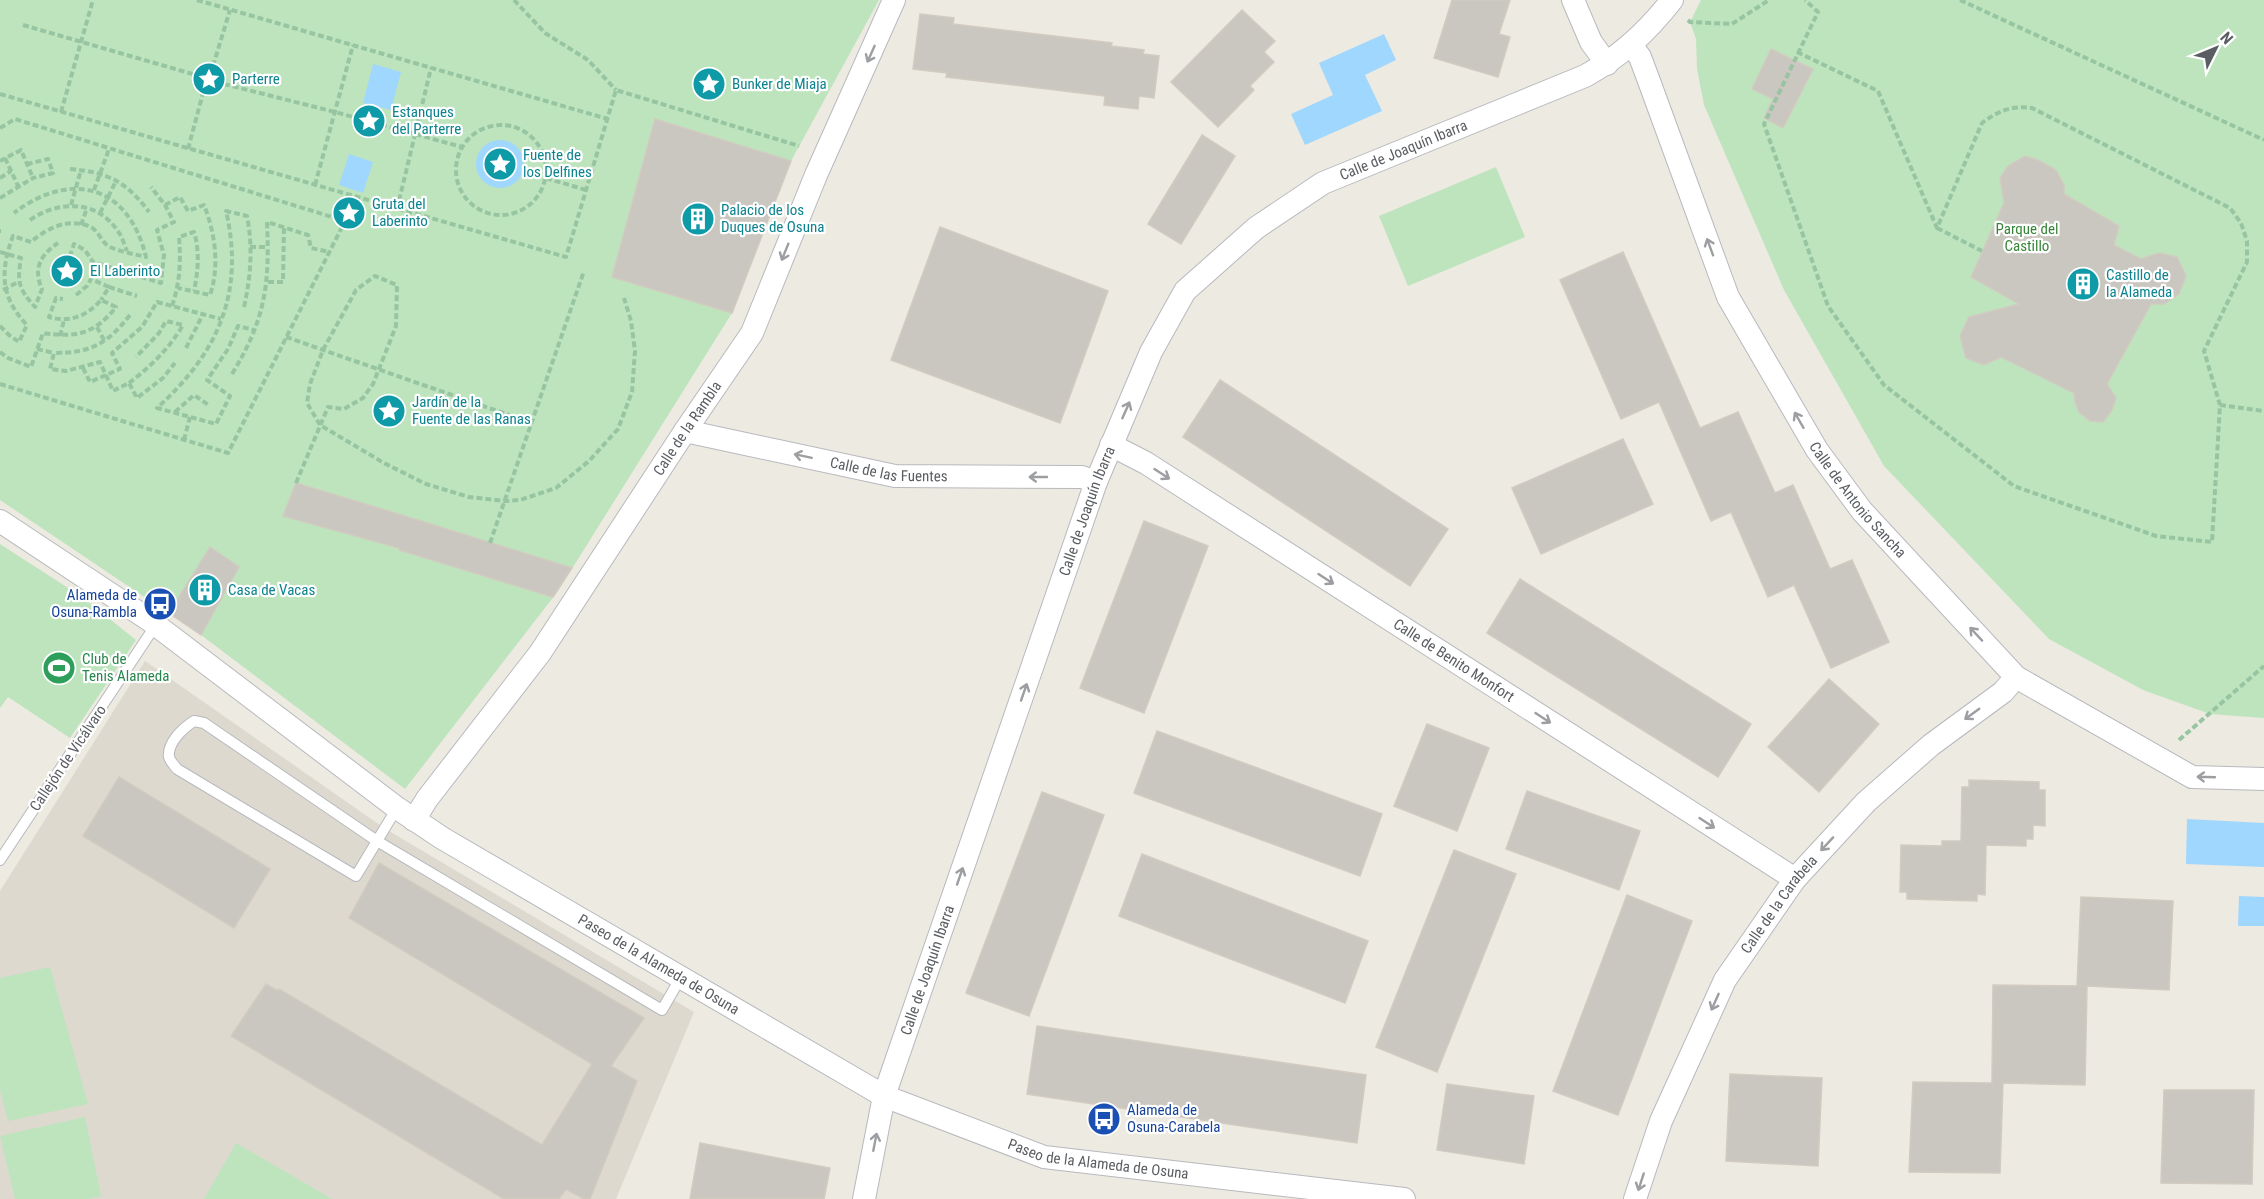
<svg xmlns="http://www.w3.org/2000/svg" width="2264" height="1199" font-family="'Roboto Condensed',sans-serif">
<rect width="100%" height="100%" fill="#edeae1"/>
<path fill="#ddd9cf" d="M145,661L384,828L694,1012L616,1199H0V891Z"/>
<g fill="#bee4bd">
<path d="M0,0H879L791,161L732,313L558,591L405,789L201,635L0,500Z"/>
<path d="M1701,0H2264V718L2210,714L2143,690L2049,639L1884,466L1784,290L1704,105L1697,69L1696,39L1690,22Z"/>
<path d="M1496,167L1525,237L1408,286L1379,216Z"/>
<path d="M0,544L82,597L136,640L70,738L8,697L0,708Z"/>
<path d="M50,967L88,1104L8,1121L0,1090V978Z"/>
<path d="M85,1117L101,1196L88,1199H15L0,1136Z"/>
<path d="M236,1143L332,1199H204Z"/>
</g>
<g fill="#a0d7fe">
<path d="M1384,34L1396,60L1365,75L1382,111L1305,145L1291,114L1333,95L1319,63Z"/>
<path d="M373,64L401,72L391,110L363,103Z"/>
<circle cx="500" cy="164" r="24"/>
<path d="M349,154L373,162L363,193L339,185Z"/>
<path d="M2187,819L2264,823V867L2186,864Z"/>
<path d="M2239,896L2264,897V926H2238Z"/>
</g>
<g fill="#cac6c0" stroke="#d1cbc0" stroke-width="1.5">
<path d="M1452,0H1510L1499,34L1510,37L1498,77L1434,58Z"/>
<path d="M1242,10L1275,41L1264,52L1274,62L1250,86L1254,90L1218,127L1171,82Z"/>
<path d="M920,14L954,18L953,24L1112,43L1111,46L1144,50L1143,54L1159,56L1154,98L1139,96L1138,109L1104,105L1105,96L946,77L947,73L913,69Z"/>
<path d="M1771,49L1813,69L1783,128L1764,118L1773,99L1752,89Z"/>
<path d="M655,119L791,161L732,313L612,277Z"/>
<path d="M1202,135L1235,156L1181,244L1148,224Z"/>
<path d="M2025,156L2038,160L2056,170L2064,185V194L2119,226L2114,245L2141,259L2159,253L2177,257L2186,276L2179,294L2164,304H2151L2107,384L2116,398L2112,410L2103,422L2090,421L2079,412L2075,402L2074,393L2001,357L1984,365L1966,358L1960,336L1969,317L2019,304L1971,277L2004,203L2000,178L2008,166Z"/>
<path d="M940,227L1108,291L1060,423L891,360Z"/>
<path d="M1623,252L1700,428L1738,412L1775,493L1793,485L1830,569L1852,560L1889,642L1831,668L1794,585L1768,597L1731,512L1711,521L1659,402L1621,419L1560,280Z"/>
<path d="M1220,380L1448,529L1410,586L1183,437Z"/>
<path d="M1623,439L1653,504L1541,554L1512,488Z"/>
<path d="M296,483L418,520L572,568L553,597L399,550V548L283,516Z"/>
<path d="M1144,521L1208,546L1144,713L1080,688Z"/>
<path d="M210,547L239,567L201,635L169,613Z"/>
<path d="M1520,579L1751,724L1718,777L1487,633Z"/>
<path d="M1829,679L1879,724L1819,792L1768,747Z"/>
<path d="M1427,724L1489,748L1457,831L1394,806Z"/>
<path d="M1157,731L1382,814L1360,876L1134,793Z"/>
<path d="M119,777L270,869L234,928L83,836Z"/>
<path d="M1969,780L2039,782V790H2045V826L2033,825V839H2026V846L1986,845L1985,895L1977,894V901L1907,899V892H1900L1901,845L1942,846V841H1961L1962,787H1969Z"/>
<path d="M1527,791L1640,831L1619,890L1506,849Z"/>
<path d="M1042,792L1104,815L1029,1016L966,993Z"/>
<path d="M1454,850L1516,874L1437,1072L1376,1047Z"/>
<path d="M1142,854L1368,941L1345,1003L1119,916Z"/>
<path d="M379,863L644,1018L611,1066L637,1081L590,1199H584L566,1189L559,1199H504L231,1036L266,984L278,991L279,989L542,1145L592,1064L349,918Z"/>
<path d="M1627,895L1692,921L1618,1115L1553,1091Z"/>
<path d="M2081,897L2173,901L2169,990L2087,986L2085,1085L2003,1083L2000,1173L1909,1172L1913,1082L1992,1083L1993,985L2084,986H2077Z"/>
<path d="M1037,1026L1366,1075L1357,1143L1027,1094Z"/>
<path d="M1730,1074L1822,1078L1818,1166L1726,1161Z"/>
<path d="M1447,1084L1534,1096L1524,1164L1437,1150Z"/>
<path d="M2164,1090H2254L2252,1184L2161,1183Z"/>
<path d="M700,1143L830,1168L824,1199H690Z"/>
</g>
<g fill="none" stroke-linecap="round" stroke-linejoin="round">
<g stroke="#b7b9be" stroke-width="12">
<g id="service">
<path d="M397,808L377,841L204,723L194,721C183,728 167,743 169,757C170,761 174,765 177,769L356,876L377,841L662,1010L681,977"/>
<path d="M0,860L155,626"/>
</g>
</g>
<g stroke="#b7b9be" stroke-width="24">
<g id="minor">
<path d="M1573,0L1591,42L1607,64"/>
<path id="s1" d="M1631,45L1640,57L1649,81L1728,297L1817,450L1862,511L2016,677L2192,777L2264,779"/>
<path id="s2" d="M685,431L895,476L1082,477L1096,482"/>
<path id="s3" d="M1111,445L1146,463L1795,879"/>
<path id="s4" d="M0,521L148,619L397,808L442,838L884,1096L1044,1157L1404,1199"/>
<path id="s5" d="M414,820L427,799L540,653L685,431L752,333L816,175L894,0"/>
<path id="s6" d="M864,1199L884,1096L1096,482L1151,352L1185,291L1256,228L1323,183L1585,76C1620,57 1648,31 1672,0"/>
<path id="s7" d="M1635,1199L1661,1121L1725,980L1795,879L1866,802L1931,745L2003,692L2016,677"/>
</g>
</g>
<g stroke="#97c5a2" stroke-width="4" stroke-dasharray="6 3" stroke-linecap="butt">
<path d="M197,0L608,119"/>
<path d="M514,0L545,33L588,60L616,90"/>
<path d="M1960,0L2264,140"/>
<path d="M1688,20L1690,22L1732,24L1769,0"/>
<path d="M23,25L196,75"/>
<path d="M1797,52L1878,91L1937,228L1982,123C1998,111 2012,105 2032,108L2230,208L2241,223L2247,241V262L2204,351L2220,405L2212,542L2156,536L2014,486L1884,385L1828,306L1764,124L1818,12L1805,0"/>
<path d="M213,66L230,10"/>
<circle cx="209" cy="80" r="14"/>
<path d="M224,84L335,112L462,147"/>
<path d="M0,94L566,257L616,90L799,146"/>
<path d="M61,112L93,0"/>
<circle cx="501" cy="170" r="45"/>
<path d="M0,128L15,119L345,221L228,453L0,384"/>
<path d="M188,149L203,93"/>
<path d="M5,158L18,186"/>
<path d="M0,161L21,150L33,178"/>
<path d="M70,169C107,172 126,181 149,212"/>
<path d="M0,178L11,171"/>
<path d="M546,178L586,190"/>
<path d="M315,185L353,45"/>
<path d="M94,190L109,149"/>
<path d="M0,198L33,178L53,173L48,159L27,164"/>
<path d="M71,205L81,170"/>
<path d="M165,205L180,197L188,211L204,205C215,233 220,266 210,295L178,288"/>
<path d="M397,209L431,68"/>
<path d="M100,213L116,181"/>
<path d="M30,220C57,201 96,199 117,230C122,236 124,244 127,251"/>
<path d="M81,225L87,208"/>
<path d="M1937,228L1982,251"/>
<path d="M0,231H1"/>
<path d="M250,247H268"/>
<path d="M0,252L21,258C17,282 18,288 35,307L42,289C33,269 40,255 58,243"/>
<path d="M67,265L74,244L85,250L93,262L161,283L164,255L157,230L174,222L165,205L151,187"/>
<path d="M268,282H283L284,227"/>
<path d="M109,287L137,296"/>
<path d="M3,290L18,282"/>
<path d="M76,295L87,286L91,279L109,287L101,300"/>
<path d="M172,306C180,282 181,262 179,237L194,232C200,252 198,271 194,291"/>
<path d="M244,307C251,276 253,247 247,216L226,211C245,293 218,353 157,408L216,424L230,396L207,380L228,349L238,326L254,330"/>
<path d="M130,315C107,344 91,353 54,353L50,369L66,371L100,362L113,391L129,383L137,398L163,378L175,363"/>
<path d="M0,326L9,335L19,342L27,325C0,297 0,271 13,236L31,242C47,228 69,217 91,227C99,232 102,243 110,247C121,252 134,254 146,257C129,186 72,169 14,213"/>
<path d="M97,327L105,342"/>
<path d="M60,336L64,320"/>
<path d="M286,337L532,423"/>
<path d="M186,348L203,314"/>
<path d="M37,349L54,353"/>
<path d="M0,352L8,358L31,367L43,333C75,338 95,334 116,307L101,300C87,316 70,323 49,317L56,298L63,299"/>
<path d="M83,368L90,382L120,369L112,353L142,327L157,302L221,319"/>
<path d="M232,374C265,320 270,285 267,222L308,235L311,248L330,252"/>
<path d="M129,383C150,367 169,349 183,325L166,321L159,333L136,357"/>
<path d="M2220,405L2264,411"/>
<path d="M175,412L194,395L210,406"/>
<path d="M184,440L190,417"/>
<path d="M296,483L328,407L344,409L363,398L373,384L396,326L397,285L375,276L356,290L323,350L310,384L307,403L320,425L384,463L426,484L469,497L505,501L520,500L556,488L589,461L618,429L632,392L635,351L631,321L624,298"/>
<path d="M490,543L584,271"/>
<path d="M2179,740L2264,666"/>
</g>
<use href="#service" stroke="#fff" stroke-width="10"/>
<use href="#minor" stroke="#fff" stroke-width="22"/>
</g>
<defs><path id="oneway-shaft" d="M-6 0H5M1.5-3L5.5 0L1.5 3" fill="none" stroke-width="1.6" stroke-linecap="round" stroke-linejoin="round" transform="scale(1.5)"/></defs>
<g stroke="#9c9ea1">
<use href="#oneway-shaft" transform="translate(871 54) rotate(114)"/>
<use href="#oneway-shaft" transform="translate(1710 247) rotate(-110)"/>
<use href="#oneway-shaft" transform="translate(785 252) rotate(112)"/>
<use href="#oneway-shaft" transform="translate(1126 410) rotate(-66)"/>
<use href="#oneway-shaft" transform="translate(1799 420) rotate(-120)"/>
<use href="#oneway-shaft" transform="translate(803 456) rotate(-168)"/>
<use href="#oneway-shaft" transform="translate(1162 474) rotate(33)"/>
<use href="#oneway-shaft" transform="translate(1038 477) rotate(-180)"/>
<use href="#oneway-shaft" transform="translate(1326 579) rotate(33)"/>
<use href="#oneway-shaft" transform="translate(1976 634) rotate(-133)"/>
<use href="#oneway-shaft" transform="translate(1024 692) rotate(-71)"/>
<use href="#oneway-shaft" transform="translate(1972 714) rotate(144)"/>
<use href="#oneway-shaft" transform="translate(1543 718) rotate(33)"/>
<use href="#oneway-shaft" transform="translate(2206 777) rotate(-178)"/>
<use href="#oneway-shaft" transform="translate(1707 823) rotate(33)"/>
<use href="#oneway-shaft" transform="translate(1827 844) rotate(133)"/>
<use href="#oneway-shaft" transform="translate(960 876) rotate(-71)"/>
<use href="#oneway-shaft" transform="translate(1715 1002) rotate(114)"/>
<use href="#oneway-shaft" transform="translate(875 1142) rotate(-79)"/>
<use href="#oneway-shaft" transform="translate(1641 1182) rotate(108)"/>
</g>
<defs>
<g id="sight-disc" transform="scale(1.725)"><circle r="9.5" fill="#0f9aa8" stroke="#fff"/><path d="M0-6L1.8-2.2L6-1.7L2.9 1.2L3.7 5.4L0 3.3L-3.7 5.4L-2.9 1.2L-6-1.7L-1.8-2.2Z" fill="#fff"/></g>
<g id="building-disc" transform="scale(1.725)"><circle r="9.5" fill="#0f9aa8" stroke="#fff"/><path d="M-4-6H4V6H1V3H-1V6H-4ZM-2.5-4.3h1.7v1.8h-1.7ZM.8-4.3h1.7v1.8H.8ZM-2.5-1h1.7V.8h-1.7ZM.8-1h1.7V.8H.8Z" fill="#fff"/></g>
<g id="bus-disc" transform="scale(1.725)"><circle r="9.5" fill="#1a4fb4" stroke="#fff"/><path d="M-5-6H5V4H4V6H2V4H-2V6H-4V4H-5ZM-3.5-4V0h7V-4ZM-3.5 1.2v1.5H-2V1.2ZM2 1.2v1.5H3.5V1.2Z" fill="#fff"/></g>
<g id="stadium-disc" transform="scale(1.725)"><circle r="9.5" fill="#2e9e5b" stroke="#fff"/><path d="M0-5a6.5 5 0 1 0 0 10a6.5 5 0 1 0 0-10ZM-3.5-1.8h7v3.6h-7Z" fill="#fff"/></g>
</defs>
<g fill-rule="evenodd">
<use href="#sight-disc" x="209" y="79"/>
<use href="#sight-disc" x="709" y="84"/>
<use href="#sight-disc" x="369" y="121"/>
<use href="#sight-disc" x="500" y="164"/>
<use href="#sight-disc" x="349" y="213"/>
<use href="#building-disc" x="698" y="219"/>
<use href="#sight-disc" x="67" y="271"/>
<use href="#building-disc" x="2083" y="284"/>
<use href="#sight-disc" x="389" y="411"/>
<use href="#building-disc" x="205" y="590"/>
<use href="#bus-disc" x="160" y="604"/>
<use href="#stadium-disc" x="59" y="668"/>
<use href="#bus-disc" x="1104" y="1119"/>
</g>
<g text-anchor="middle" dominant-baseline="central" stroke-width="4.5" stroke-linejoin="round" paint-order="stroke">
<g font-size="15" fill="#0d838f" stroke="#fff" text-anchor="start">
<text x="232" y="79">Parterre</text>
<text x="732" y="84">Bunker de Miaja</text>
<text x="392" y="112">Estanques<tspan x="392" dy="17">del Parterre</tspan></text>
<text x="523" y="155">Fuente de<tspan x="523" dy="17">los Delfines</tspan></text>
<text x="372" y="204">Gruta del<tspan x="372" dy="17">Laberinto</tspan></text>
<text x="721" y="210">Palacio de los<tspan x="721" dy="17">Duques de Osuna</tspan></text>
<text x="90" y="271">El Laberinto</text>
<text x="2106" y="275">Castillo de<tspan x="2106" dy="17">la Alameda</tspan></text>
<text x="412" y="402">Jardín de la<tspan x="412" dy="17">Fuente de las Ranas</tspan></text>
<text x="228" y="590">Casa de Vacas</text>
</g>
<g font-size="15" fill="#5a5e62" stroke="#fff">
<text stroke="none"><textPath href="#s6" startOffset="1228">Calle de Joaquín Ibarra</textPath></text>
<text stroke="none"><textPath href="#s5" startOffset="478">Calle de la Rambla</textPath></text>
<text stroke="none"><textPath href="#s2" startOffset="208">Calle de las Fuentes</textPath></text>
<text stroke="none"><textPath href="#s1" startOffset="512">Calle de Antonio Sancha</textPath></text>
<text stroke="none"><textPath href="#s6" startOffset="724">Calle de Joaquín Ibarra</textPath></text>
<text stroke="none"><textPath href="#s3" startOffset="405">Calle de Benito Monfort</textPath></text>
<text transform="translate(68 758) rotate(-56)">Callejón de Vicálvaro</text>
<text stroke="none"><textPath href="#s7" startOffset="330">Calle de la Carabela</textPath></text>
<text stroke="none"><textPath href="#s4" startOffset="795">Paseo de la Alameda de Osuna</textPath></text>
<text stroke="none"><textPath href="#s6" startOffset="238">Calle de Joaquín Ibarra</textPath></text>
<text stroke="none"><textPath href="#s4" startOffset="1281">Paseo de la Alameda de Osuna</textPath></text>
</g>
<g font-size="15" fill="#358537" stroke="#fff">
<text x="2027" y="229">Parque del<tspan x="2027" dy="17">Castillo</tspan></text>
</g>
<g font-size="15" fill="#164399" stroke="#fff" text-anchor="end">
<text x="137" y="595">Alameda de<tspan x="137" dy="17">Osuna-Rambla</tspan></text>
<text x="1127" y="1110" text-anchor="start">Alameda de<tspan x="1127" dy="17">Osuna-Carabela</tspan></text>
</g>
<g font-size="15" fill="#27864d" stroke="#fff" text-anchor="start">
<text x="82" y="659">Club de<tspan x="82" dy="17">Tenis Alameda</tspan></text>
</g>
</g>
<g transform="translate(2216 48) rotate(47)" stroke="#ffffff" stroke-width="4.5" paint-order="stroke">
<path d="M0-4.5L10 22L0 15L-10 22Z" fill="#5a5e62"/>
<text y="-9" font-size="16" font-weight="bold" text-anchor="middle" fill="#5a5e62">N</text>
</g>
</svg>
